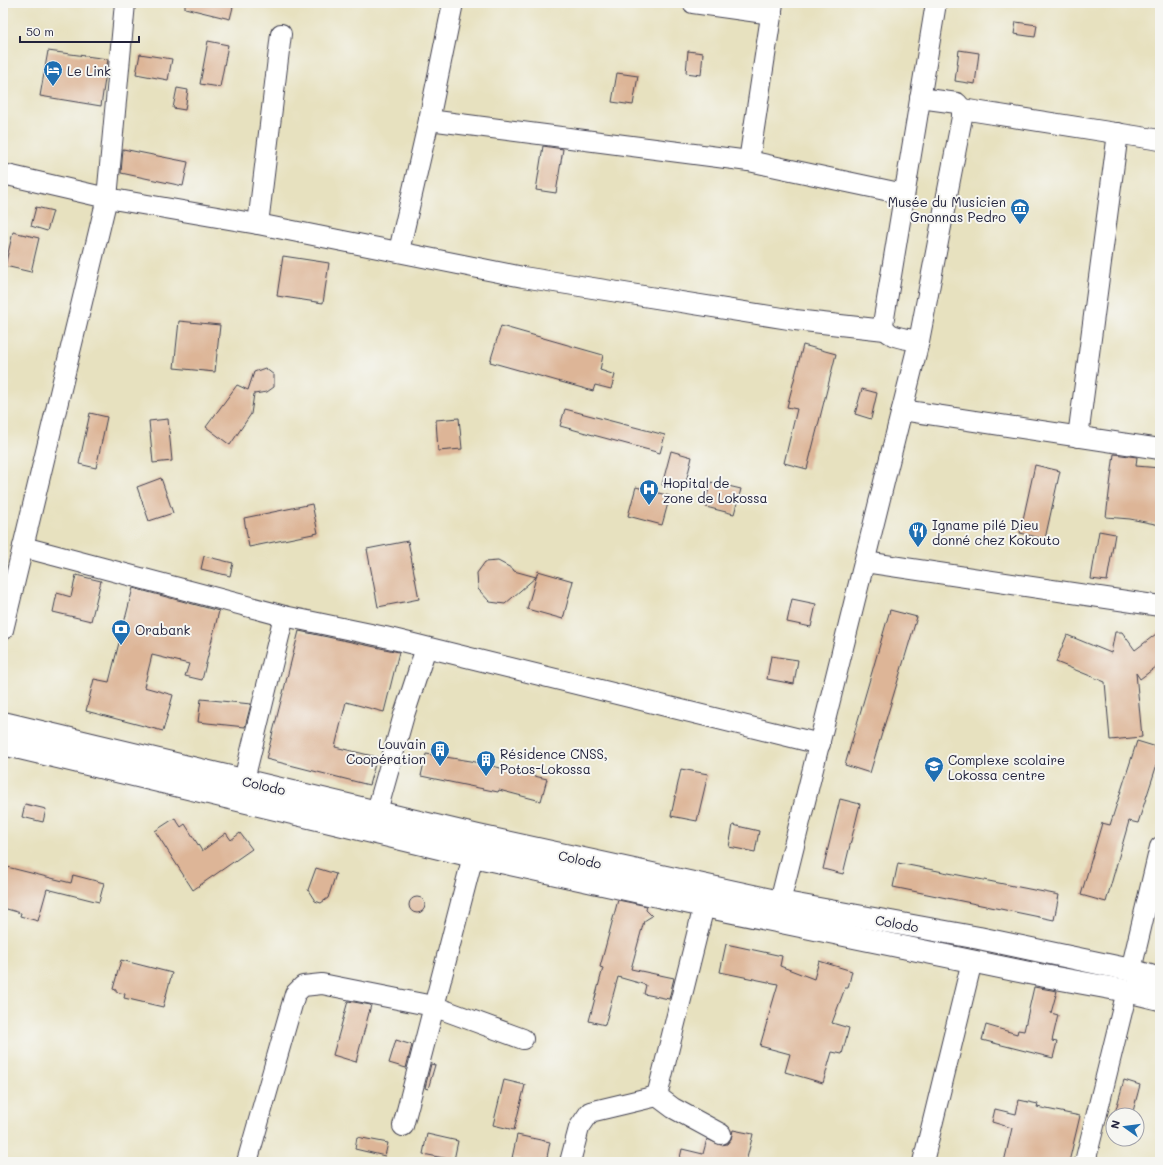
<svg xmlns="http://www.w3.org/2000/svg" width="1163" height="1165" font-family="Mali,sans-serif">
<rect width="100%" height="100%" fill="#f6f6f2"/>
<filter id="ink" filterUnits="userSpaceOnUse"><feTurbulence type="fractalNoise" baseFrequency=".025" numOctaves="2"/><feDisplacementMap in="SourceGraphic" scale="8" xChannelSelector="R" yChannelSelector="G"/><feConvolveMatrix kernelMatrix="1 2 1 2 8 2 1 2 1" color-interpolation-filters="sRGB"/></filter>
<filter id="wash" filterUnits="userSpaceOnUse"><feTurbulence type="fractalNoise" baseFrequency=".012" numOctaves="4" result="noise"/><feDisplacementMap in="SourceGraphic" scale="16" xChannelSelector="R" yChannelSelector="G"/><feGaussianBlur stdDeviation="0.9" result="paint"/><feColorMatrix in="noise" values="0 0 0 0 0 0 0 0 0 0 0 0 0 0 0 0 0 1.4 0 .05"/><feComposite in="paint" operator="in"/></filter>
<g filter="url(#wash)">
<rect width="100%" height="100%" fill="#e7e1bf"/>
<g id="blocks">
<g fill="#ddb597">
<path d="M185,3H234L230,19L185,8Z"/>
<path d="M1016,22L1037,25L1035,37L1014,34Z"/>
<path d="M208,41L228,45L220,87L200,84Z"/>
<path d="M959,50L979,53L975,84L955,81Z"/>
<path d="M48,51L108,59L101,106L40,96Z"/>
<path d="M688,51L703,53L701,75L686,73Z"/>
<path d="M140,54L172,59L168,80L136,74Z"/>
<path d="M617,73L638,76L633,105L612,102Z"/>
<path d="M177,88L188,90L185,110L173,108Z"/>
<path d="M543,146L563,149L556,193L536,190Z"/>
<path d="M123,149L188,162L183,186L121,173Z"/>
<path d="M36,207L53,211L47,231L31,226Z"/>
<path d="M13,232L39,238L31,272L5,266Z"/>
<path d="M283,256L329,263L323,303L277,296Z"/>
<path d="M179,321L220,325L215,372L174,368Z"/>
<path d="M501,326L603,355L600,370L615,375L611,389L595,385L593,391L490,362Z"/>
<path d="M803,345L836,354L807,469L784,463L797,409L787,407Z"/>
<path d="M265,368L274,375V387L267,392L254,394L251,414L230,445L206,427L237,385L248,390L254,372Z"/>
<path d="M862,389L877,393L871,419L855,414Z"/>
<path d="M565,409L665,435L660,453L560,426Z"/>
<path d="M90,413L107,417L96,468L79,464Z"/>
<path d="M459,418L462,449L438,451L436,420Z"/>
<path d="M168,419L172,461L153,463L149,421Z"/>
<path d="M671,451L692,457L684,490L662,485Z"/>
<path d="M1114,454L1137,457L1136,466L1160,468V525L1130,519L1106,517Z"/>
<path d="M1035,465L1060,471L1045,539L1020,533Z"/>
<path d="M161,478L173,513L149,521L137,487Z"/>
<path d="M711,482L741,489L734,514L706,507L708,503L705,502Z"/>
<path d="M636,487L670,496L662,525L628,516Z"/>
<path d="M312,504L318,533L249,547L244,518Z"/>
<path d="M1099,531L1115,534L1107,581L1091,579Z"/>
<path d="M408,541L419,599L378,607L367,549Z"/>
<path d="M204,556L233,563L230,576L201,569Z"/>
<path d="M498,561L513,569L514,571L536,577L505,604L490,602L478,589L477,573L485,562Z"/>
<path d="M538,571L573,581L563,619L527,609Z"/>
<path d="M76,575L101,581L91,621L53,612L57,593L71,597Z"/>
<path d="M133,588L219,611L202,680L185,676L189,664L152,655L144,687L173,695L163,731L86,711L94,679L109,682Z"/>
<path d="M792,599L816,604L811,627L787,622Z"/>
<path d="M890,610L917,617L870,773L845,765Z"/>
<path d="M299,631L399,652L384,712L346,702L335,747L377,757L369,785L266,759Z"/>
<path d="M1160,631V664L1140,679L1136,673L1142,737L1110,740L1105,682L1056,662L1067,635L1111,653L1115,632H1122L1135,650Z"/>
<path d="M771,656L798,660L794,684L767,679Z"/>
<path d="M201,699L251,704L245,727L198,722Z"/>
<path d="M1137,741L1160,748V755L1138,823L1129,821L1106,902L1081,895L1102,823L1110,825Z"/>
<path d="M426,754L471,761L547,779L541,801L499,790L498,792L421,776Z"/>
<path d="M681,769L708,774L697,821L671,816Z"/>
<path d="M840,799L860,804L843,874L823,869Z"/>
<path d="M25,804L46,809L43,822L22,817Z"/>
<path d="M175,818L181,827L185,824L202,851L226,833L231,840L240,833L252,849L193,890L155,831Z"/>
<path d="M733,825L759,831L755,852L729,847Z"/>
<path d="M898,863L1059,895L1054,920L893,887Z"/>
<path d="M3,866L71,883L73,875L104,883L99,902L47,889L38,921L20,916L21,913L3,908Z"/>
<path d="M316,868L336,874L328,898L321,903L315,901L308,890Z"/>
<circle cx="417" cy="905" r="8"/>
<path d="M618,900L647,906L646,910L652,916L644,921L631,969L674,978L669,999L644,994L646,985L618,977L605,1025L589,1021L603,968L600,967Z"/>
<path d="M726,944L782,956L780,966L814,979L819,961L852,971L848,988H845L832,1023L849,1028L842,1054L832,1052L823,1083L785,1072L790,1054L760,1046L778,984L720,972Z"/>
<path d="M121,960L172,973L163,1007L124,998L125,994L116,992V990L113,989Z"/>
<path d="M1034,987L1057,991L1051,1013L1058,1015L1052,1041L1057,1042L1053,1058L982,1040L986,1025L1017,1034L1018,1030L1024,1031Z"/>
<path d="M348,1001L371,1005L356,1062L333,1055Z"/>
<path d="M396,1040L412,1045L406,1068L389,1063Z"/>
<path d="M431,1064L435,1065L428,1089L425,1088Z"/>
<path d="M504,1080L525,1085L514,1130L493,1125Z"/>
<path d="M1124,1080L1140,1085L1132,1115L1115,1113Z"/>
<path d="M1019,1100L1038,1104L1037,1107L1080,1116L1069,1162H1004L1012,1128L992,1122L995,1109L1016,1114Z"/>
<path d="M733,1130L753,1134L746,1162H679L682,1149L703,1154L707,1139L721,1145L727,1144L731,1139Z"/>
<path d="M427,1134L458,1141L454,1160L423,1154Z"/>
<path d="M517,1135L550,1142L546,1162H519L520,1159L512,1158Z"/>
<path d="M357,1137L388,1143L385,1156L355,1149Z"/>
</g>
</g>
</g>
<g filter="url(#ink)">
<use href="#blocks" fill-opacity="0" stroke="#403f4f" stroke-width="1"/>
<g fill="none" stroke-linecap="round" stroke-linejoin="round">
<g stroke="#403f4f" stroke-width="22">
<g id="minor">
<path d="M693,3L772,14"/>
<path d="M962,109L1160,140"/>
<path d="M429,120L749,161L904,194"/>
<path d="M749,161L773,3"/>
<path d="M3,174L107,198L258,224L523,277L795,320L885,330"/>
<path d="M258,224L281,34"/>
<path d="M399,251L429,120L453,3"/>
<path d="M919,341C906,338 887,339 883,324L936,3"/>
<path d="M902,410L1160,449"/>
<path d="M1078,437L1118,133"/>
<path d="M23,547L284,616L385,637L820,744"/>
<path d="M865,562L1160,606"/>
<path d="M3,630L107,198L125,3"/>
<path d="M244,780L284,616"/>
<path d="M377,811L404,715L426,648"/>
<path d="M780,902L919,341L962,117V109L957,103L920,98"/>
<path d="M704,906L657,1096L673,1108L721,1134"/>
<path d="M1131,970L1160,847"/>
<path d="M403,1126L473,856"/>
<path d="M247,1162L295,994L303,986L322,984L433,1006L523,1039"/>
<path d="M570,1162L579,1128L590,1112L657,1096"/>
<path d="M923,1162L972,961"/>
<path d="M1085,1162L1127,991"/>
</g>
</g>
<g stroke="#403f4f" stroke-width="24">
<g id="major">
<path d="M3,723L478,836L780,902L979,938L1131,970L1160,979"/>
<path d="M3,744L473,856L704,906L1034,974L1127,991L1160,999"/>
</g>
</g>
<use href="#minor" stroke="#fff" stroke-width="20"/>
<use href="#major" stroke="#fff" stroke-width="22"/>
</g>
</g>
<defs>
<g id="hotel-pin" transform="scale(1)"><path d="M0 17L-7.5 6A9.5 9.5 0 1 1 7.5 6Z" fill="#1f6fb2" stroke="#f6f6f2"/><path d="M-6-4.5h1.5V1H6V5H4.5V3h-9V5H-6ZM-4 0a1.8 1.8 0 1 1 3.6 0ZM.5 0V-2.5h3Q6-2.5 6 0Z" fill="#fff"/></g>
<g id="museum-pin" transform="scale(1)"><path d="M0 17L-7.5 6A9.5 9.5 0 1 1 7.5 6Z" fill="#1f6fb2" stroke="#f6f6f2"/><path d="M0-6L6-3V-2H-6V-3ZM-5-1h2V3h-2ZM-1-1h2V3h-2ZM3-1h2V3H3ZM-6 4H6V6H-6Z" fill="#fff"/></g>
<g id="hospital-pin" transform="scale(1)"><path d="M0 17L-7.5 6A9.5 9.5 0 1 1 7.5 6Z" fill="#1f6fb2" stroke="#f6f6f2"/><path d="M-5-5h3v3.5h4V-5h3V5h-3V1.5h-4V5h-3Z" fill="#fff"/></g>
<g id="restaurant-pin" transform="scale(1)"><path d="M0 17L-7.5 6A9.5 9.5 0 1 1 7.5 6Z" fill="#1f6fb2" stroke="#f6f6f2"/><path d="M-5-6h1v4h1v-4h1v4h1v-4h1v5L-1.5 .5V6h-2V.5L-5-1ZM5-6V6H3V1.5H1.5Q1.5-4 5-6Z" fill="#fff"/></g>
<g id="bank-pin" transform="scale(1)"><path d="M0 17L-7.5 6A9.5 9.5 0 1 1 7.5 6Z" fill="#1f6fb2" stroke="#f6f6f2"/><path d="M-6-4H6V4H-6ZM0-2.3a2.3 2.3 0 1 0 0 4.6a2.3 2.3 0 1 0 0-4.6Z" fill="#fff"/></g>
<g id="building-pin" transform="scale(1)"><path d="M0 17L-7.5 6A9.5 9.5 0 1 1 7.5 6Z" fill="#1f6fb2" stroke="#f6f6f2"/><path d="M-4-6H4V6H1V3H-1V6H-4ZM-2.5-4.3h1.7v1.8h-1.7ZM.8-4.3h1.7v1.8H.8ZM-2.5-1h1.7V.8h-1.7ZM.8-1h1.7V.8H.8Z" fill="#fff"/></g>
<g id="school-pin" transform="scale(1)"><path d="M0 17L-7.5 6A9.5 9.5 0 1 1 7.5 6Z" fill="#1f6fb2" stroke="#f6f6f2"/><path d="M0-5L7-2L0 1L-7-2ZM-4 1L0 2.5L4 1V4Q0 6-4 4Z" fill="#fff"/></g>
</defs>
<g fill-rule="evenodd">
<use href="#hotel-pin" x="53" y="70"/>
<use href="#museum-pin" x="1020" y="208"/>
<use href="#hospital-pin" x="649" y="489"/>
<use href="#restaurant-pin" x="918" y="531"/>
<use href="#bank-pin" x="121" y="629"/>
<use href="#building-pin" x="440" y="750"/>
<use href="#building-pin" x="486" y="760"/>
<use href="#school-pin" x="934" y="766"/>
</g>
<g text-anchor="middle" dominant-baseline="central" stroke-width="4" stroke-linejoin="round" paint-order="stroke">
<g font-size="13" fill="#22223b" stroke="#f6f6f2" text-anchor="start">
<text x="67" y="70">Le Link</text>
<text x="1006" y="201" text-anchor="end">Musée du Musicien<tspan x="1006" dy="15">Gnonnas Pedro</tspan></text>
<text x="663" y="482">Hopital de<tspan x="663" dy="15">zone de Lokossa</tspan></text>
<text x="932" y="524">Igname pilé Dieu<tspan x="932" dy="15">donné chez Kokouto</tspan></text>
<text x="135" y="629">Orabank</text>
<text x="426" y="743" text-anchor="end">Louvain<tspan x="426" dy="15">Coopération</tspan></text>
<text x="500" y="753">Résidence CNSS,<tspan x="500" dy="15">Potos-Lokossa</tspan></text>
<text x="948" y="759">Complexe scolaire<tspan x="948" dy="15">Lokossa centre</tspan></text>
</g>
<g font-size="13" fill="#22223b" stroke="#f6f6f2">
<text transform="translate(264 785) rotate(13)">Colodo</text>
<text transform="translate(580 859) rotate(12)">Colodo</text>
<text transform="translate(897 923) rotate(10)">Colodo</text>
</g>
</g>
<rect width="1163" height="1165" fill="none" stroke="#f6f6f2" stroke-width="16"/>
<g transform="translate(1125 1127) rotate(284)"><circle r="19" fill="#f6f6f2" stroke="#a1a1a9"/>
<path d="M0-3L7 15L0 10L-7 15Z" fill="#1f6fb2"/>
<text y="-6" font-size="11" font-weight="bold" text-anchor="middle" fill="#22223b">N</text>
</g>
<path d="M20 36v6h119v-6" fill="none" stroke="#22223b" stroke-width="2"/>
<text x="26" y="36" font-size="12" fill="#22223b" stroke="#f6f6f2" stroke-width="3" paint-order="stroke">50 m</text>
</svg>
